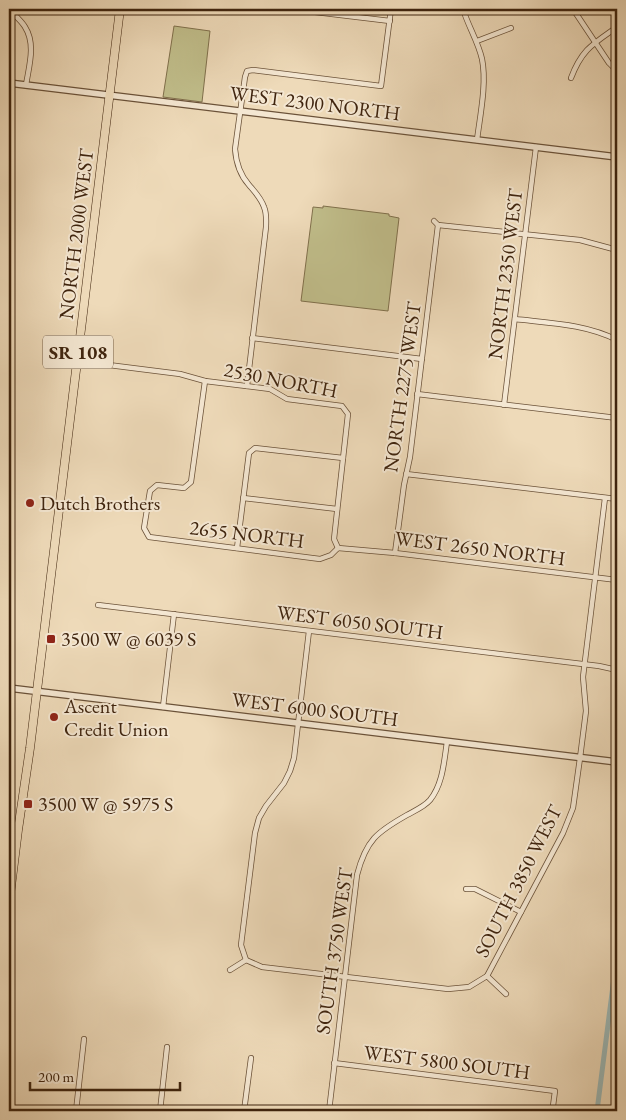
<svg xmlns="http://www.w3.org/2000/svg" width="626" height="1120" font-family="'EB Garamond',serif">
<rect width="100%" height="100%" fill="#eedab9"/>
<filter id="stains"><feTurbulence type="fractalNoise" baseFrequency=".004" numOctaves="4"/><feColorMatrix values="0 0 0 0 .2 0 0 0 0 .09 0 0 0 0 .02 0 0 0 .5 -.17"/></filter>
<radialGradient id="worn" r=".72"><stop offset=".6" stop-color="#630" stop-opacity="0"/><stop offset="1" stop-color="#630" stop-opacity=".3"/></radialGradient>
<g fill="#c0bd8a" stroke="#80704c">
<path d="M174,26L210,31L202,102L163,97Z"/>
<path d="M323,206L389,214V216L399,218L388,311L301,301L313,207L323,208Z"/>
</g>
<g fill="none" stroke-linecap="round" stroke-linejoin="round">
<path stroke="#9cb9b8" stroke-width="5" d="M597,1111L617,954"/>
<g stroke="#6b5239" stroke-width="6">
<g id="minor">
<path d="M11,9C14,16 21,20 25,27C36,44 29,66 26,85"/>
<path d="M290,9L390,21"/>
<path d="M463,9C468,26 478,41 482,59C487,83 480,116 477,140"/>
<path d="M573,9L609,63L617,71"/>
<path d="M477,41L511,28"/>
<path d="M571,78C582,49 593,44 617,27"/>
<path d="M434,221L438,225L580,240L617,250"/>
<path d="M515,319C549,323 586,324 617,340"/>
<path d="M252,338L422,359"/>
<path d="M77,361L180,374L205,381L270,389L287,399L342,406L348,414L334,539L338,548"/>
<path d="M205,381L191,482L184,488L157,485L150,491L144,528L149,537L320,559L331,555L338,548"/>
<path d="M247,386L266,227C266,221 267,214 264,207C261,198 255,192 249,185C239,174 236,162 235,149L245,77L247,71L253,70L381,86L391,9"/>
<path d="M417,394L617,418"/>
<path d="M504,405L536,147"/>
<path d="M406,474L617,499"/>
<path d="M243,498L337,509"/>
<path d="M237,548L249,453L255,448L343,458"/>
<path d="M338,548L395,553L617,580"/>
<path d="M395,553L404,485L410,457L438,225"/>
<path d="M98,605L599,666L617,670"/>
<path d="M163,707L174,614"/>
<path d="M9,829L18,830"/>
<path d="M466,889H475L521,912"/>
<path d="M246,960L262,967L448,989L469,987L487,976L506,994"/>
<path d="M230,970L246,960L241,945L255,833L259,818L266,806L284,783L290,771L294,758L309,631"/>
<path d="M487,976L563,833L573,808L580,758L586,711L583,677L605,498"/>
<path d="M334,1063L555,1091L553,1106L548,1111"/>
<path d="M76,1111L84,1039"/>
<path d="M160,1111L167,1047"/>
<path d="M244,1111L251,1058"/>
<path d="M329,1111L357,875C366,840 377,832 407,815C414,811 424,807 430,800C443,784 444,761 447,742"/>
</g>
</g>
<g stroke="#6b5239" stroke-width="8">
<g id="tertiary">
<path d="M9,83L617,157"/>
<path d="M9,688L617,762"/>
</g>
</g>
<g stroke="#3f240e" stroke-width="9">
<path id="primary" d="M9,903L18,830L30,748L120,9"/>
</g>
<use href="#minor" stroke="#f4e7d2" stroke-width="4.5"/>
<use href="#tertiary" stroke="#f4e7d2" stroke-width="5.5"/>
<use href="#primary" stroke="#eedab9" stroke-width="8"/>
</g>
<g fill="#8f2418" stroke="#f4e7d2" stroke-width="2">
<circle cx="30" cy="503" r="5"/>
<rect x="46" y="634" width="10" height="10" rx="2.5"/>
<circle cx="54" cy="717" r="5"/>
<rect x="23" y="799" width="10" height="10" rx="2.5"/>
</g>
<g text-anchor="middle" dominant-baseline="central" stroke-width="4" stroke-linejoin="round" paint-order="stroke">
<rect fill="#f4e7d2" stroke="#755e49" stroke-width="1" x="43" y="335.5" width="70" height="33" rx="4"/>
<g font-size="19" font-weight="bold" fill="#3f240e">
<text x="78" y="352">SR 108</text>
</g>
<g font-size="20" fill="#3f240e" stroke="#f4e7d2">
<text transform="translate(315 103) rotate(7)">WEST 2300 NORTH</text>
<text transform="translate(76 234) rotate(-83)">NORTH 2000 WEST</text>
<text transform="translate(505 274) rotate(-83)">NORTH 2350 WEST</text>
<text transform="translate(281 380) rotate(11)">2530 NORTH</text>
<text transform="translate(402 387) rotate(-82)">NORTH 2275 WEST</text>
<text transform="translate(247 534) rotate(7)">2655 NORTH</text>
<text transform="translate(480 548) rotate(7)">WEST 2650 NORTH</text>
<text transform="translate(360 622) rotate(7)">WEST 6050 SOUTH</text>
<text transform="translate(315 709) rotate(7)">WEST 6000 SOUTH</text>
<text transform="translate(518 881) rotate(-63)">SOUTH 3850 WEST</text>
<text transform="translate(334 951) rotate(-82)">SOUTH 3750 WEST</text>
<text transform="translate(447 1062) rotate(7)">WEST 5800 SOUTH</text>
</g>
<g font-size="20" fill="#3f240e" stroke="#f4e7d2" text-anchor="start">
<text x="40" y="503">Dutch Brothers</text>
<text x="61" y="639">3500 W @ 6039 S</text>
<text x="64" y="706">Ascent<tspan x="64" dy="23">Credit Union</tspan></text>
<text x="38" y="804">3500 W @ 5975 S</text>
</g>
</g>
<rect width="626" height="1120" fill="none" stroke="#eedab9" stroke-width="30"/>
<rect x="10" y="10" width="606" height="1100" fill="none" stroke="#3f240e" stroke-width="2.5"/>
<rect x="15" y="15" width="596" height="1090" fill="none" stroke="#3f240e"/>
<path d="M30 1082v8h150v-8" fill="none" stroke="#3f240e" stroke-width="2.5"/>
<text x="38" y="1082" font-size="15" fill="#3f240e" stroke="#f4e7d2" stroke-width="4" paint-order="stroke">200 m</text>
<rect width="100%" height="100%" filter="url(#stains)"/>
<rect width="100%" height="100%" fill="url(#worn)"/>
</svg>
